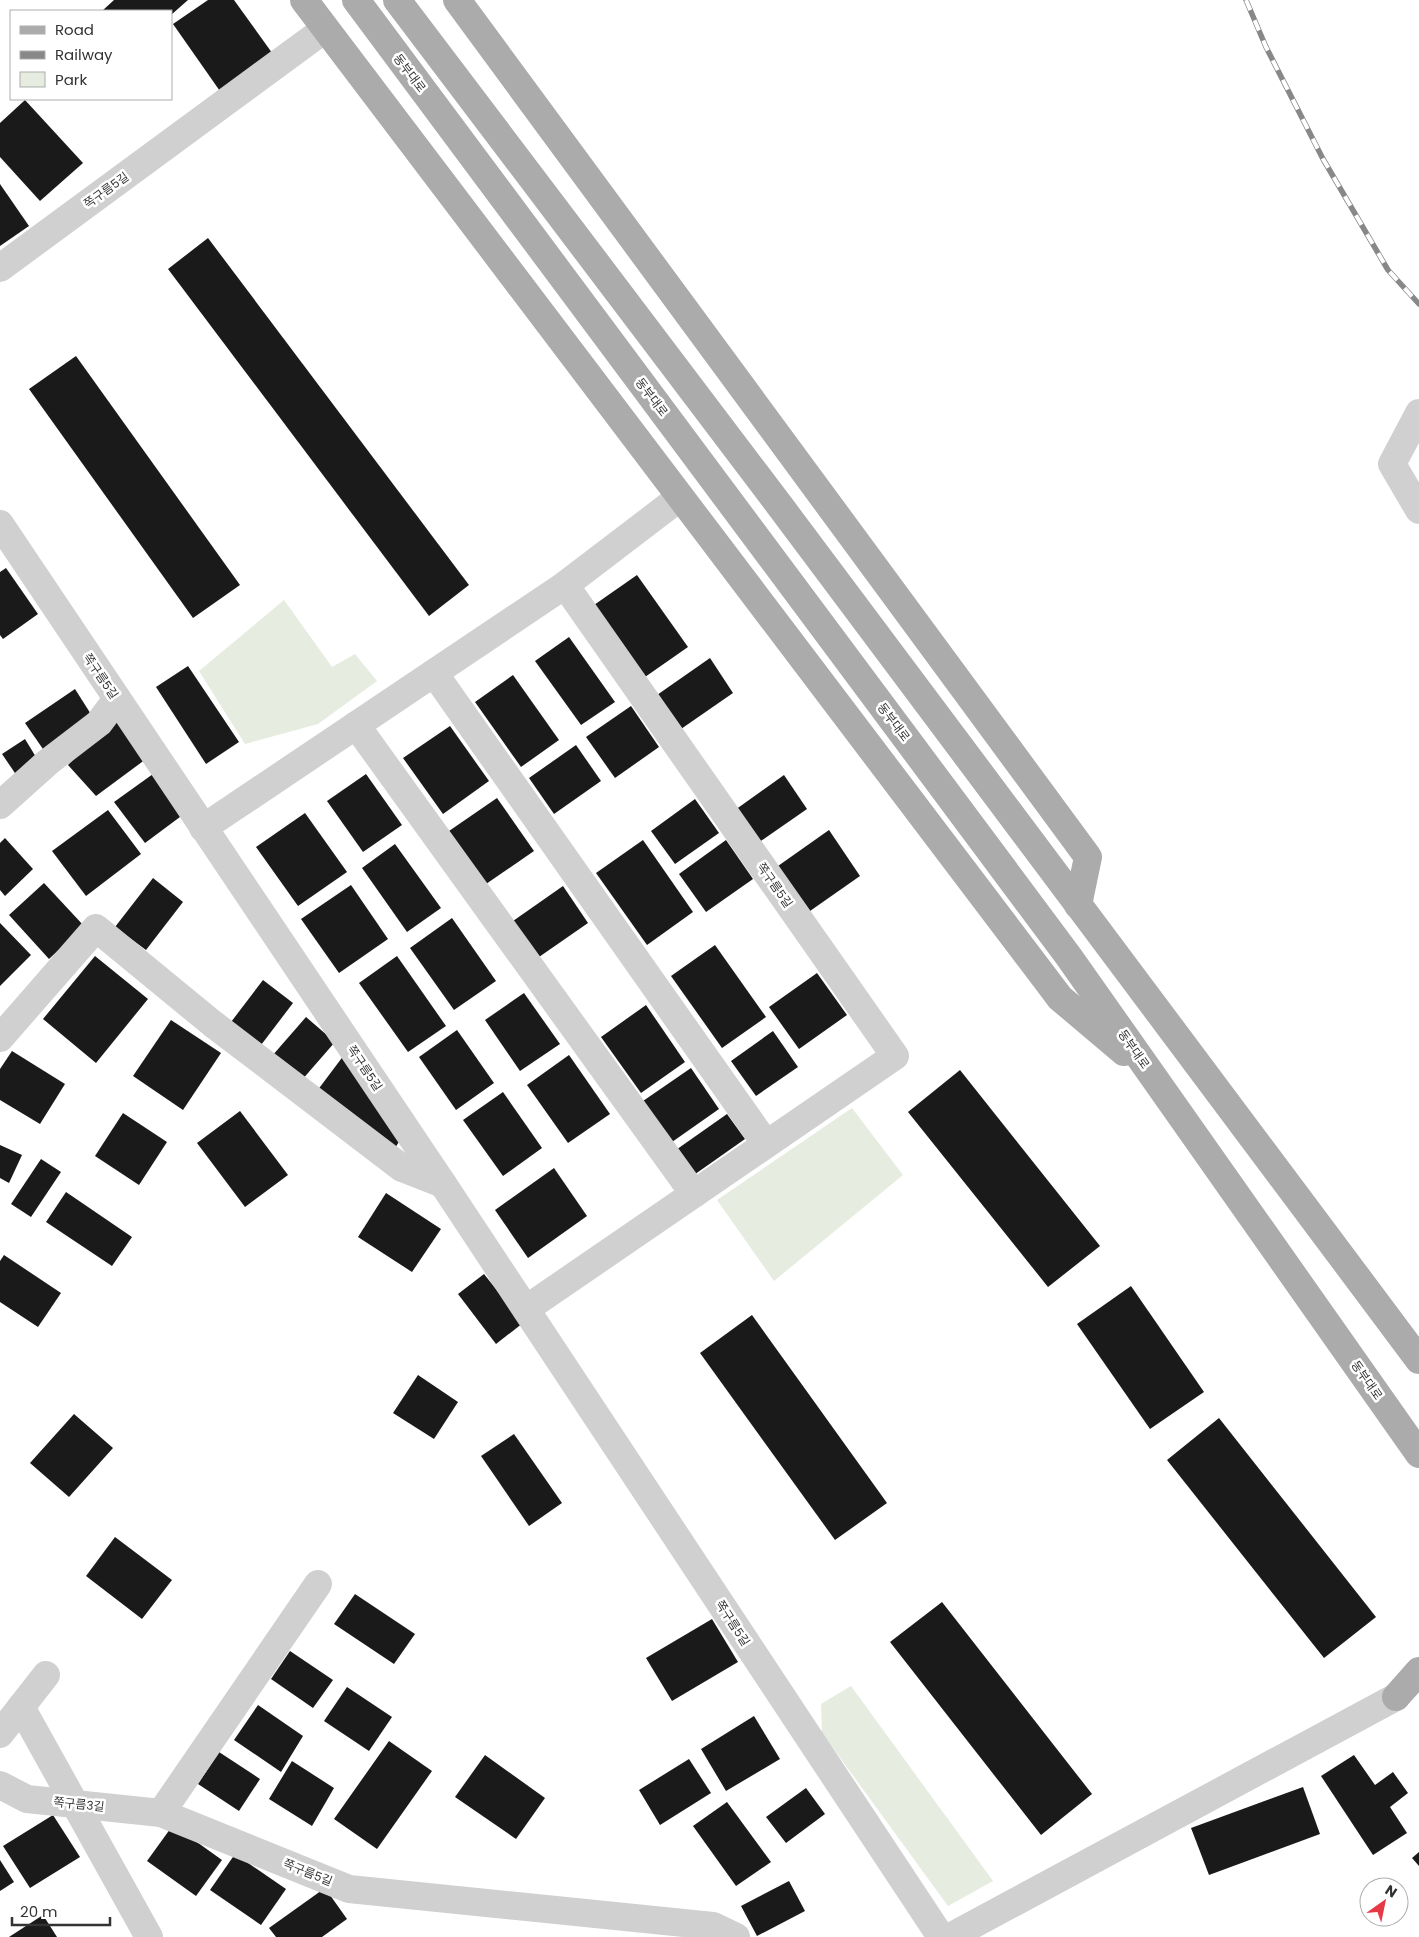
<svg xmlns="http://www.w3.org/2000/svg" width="1419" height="1937" font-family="Poppins,'Noto Sans KR',sans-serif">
<rect width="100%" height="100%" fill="#fff"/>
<g fill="#e6ecdf">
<path d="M284,600L332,667L355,654L377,681L318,724L245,744L199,671Z"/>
<path d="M852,1108L903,1175L774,1281L717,1200Z"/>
<path d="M851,1686L993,1881L948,1906L822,1733L821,1704Z"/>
</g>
<g fill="#1a1a1a">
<path d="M114,0H188L171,15V11H102Z"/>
<path d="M208,0H234L275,57L222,94L173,24Z"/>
<path d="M25,100L83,163L40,201L0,157V123Z"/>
<path d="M0,184L29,226L0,246Z"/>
<path d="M208,238L469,585L429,616L168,269Z"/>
<path d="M76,356L240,585L193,618L29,389Z"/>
<path d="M6,568L38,614L3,639L0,635V572Z"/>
<path d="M637,575L688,647L645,677L594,605Z"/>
<path d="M569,637L615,702L581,725L535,661Z"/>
<path d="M710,658L733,693L681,729L657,695Z"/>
<path d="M188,666L239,742L206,764L156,687Z"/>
<path d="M513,675L559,740L521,767L475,702Z"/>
<path d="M75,689L94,719L45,752L25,723Z"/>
<path d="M631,706L659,747L615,778L586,737Z"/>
<path d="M117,715L146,759L96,796L68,765Z"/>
<path d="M450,726L489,781L443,814L403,758Z"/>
<path d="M25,739L39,762L17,776L2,754Z"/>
<path d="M576,745L601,781L554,814L529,778Z"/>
<path d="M153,774L184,814L145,843L114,802Z"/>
<path d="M366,774L402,825L363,852L327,801Z"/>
<path d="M784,775L807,809L758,843L735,810Z"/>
<path d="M497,798L534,851L486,884L449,831Z"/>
<path d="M695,799L719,833L675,864L651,831Z"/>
<path d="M108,810L141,854L86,896L52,851Z"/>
<path d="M305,813L347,872L298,906L256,847Z"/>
<path d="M829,830L860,876L810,911L778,866Z"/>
<path d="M5,838L33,869L5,896L0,890V843Z"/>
<path d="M643,840L693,912L647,945L596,873Z"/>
<path d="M726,840L753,879L706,912L679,874Z"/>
<path d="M395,844L441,908L407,932L362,868Z"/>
<path d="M153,878L183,902L146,950L115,927Z"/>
<path d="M44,883L84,926L49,959L9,915Z"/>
<path d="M351,885L388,939L339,973L301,919Z"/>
<path d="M563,886L588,923L539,957L513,921Z"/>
<path d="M452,918L496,981L454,1010L410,948Z"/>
<path d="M0,923L31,955L0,986Z"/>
<path d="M715,945L766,1017L722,1048L671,976Z"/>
<path d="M95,956L148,999L96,1063L43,1019Z"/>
<path d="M397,956L446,1026L408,1052L359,983Z"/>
<path d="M817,973L847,1015L799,1049L769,1007Z"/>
<path d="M263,980L293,1003L258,1049L228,1026Z"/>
<path d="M524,993L560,1044L520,1071L485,1020Z"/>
<path d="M646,1005L685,1062L641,1093L601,1037Z"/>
<path d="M306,1017L335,1042L301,1081L272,1056Z"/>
<path d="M171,1020L221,1053L183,1110L133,1076Z"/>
<path d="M457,1030L494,1083L456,1110L419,1057Z"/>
<path d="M773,1031L798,1067L756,1096L731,1061Z"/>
<path d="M12,1051L65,1084L40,1124L0,1100V1069Z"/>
<path d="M344,1055L400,1140L392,1153L314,1095Z"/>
<path d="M569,1055L610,1114L568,1143L527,1085Z"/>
<path d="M691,1068L719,1109L672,1142L643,1101Z"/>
<path d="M960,1070L1100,1246L1048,1287L908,1112Z"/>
<path d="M503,1092L542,1148L503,1176L463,1120Z"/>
<path d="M240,1111L288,1175L245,1207L197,1143Z"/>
<path d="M123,1113L167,1142L139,1185L95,1156Z"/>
<path d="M727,1114L745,1139L691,1177L673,1152Z"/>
<path d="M0,1145L22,1155L9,1183L0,1178Z"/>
<path d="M41,1159L61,1172L31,1217L11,1204Z"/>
<path d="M554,1168L587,1216L528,1258L495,1210Z"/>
<path d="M66,1192L132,1237L112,1266L46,1222Z"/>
<path d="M386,1193L441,1229L412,1272L358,1237Z"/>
<path d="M4,1255L61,1293L38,1327L0,1302V1261Z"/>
<path d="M484,1274L523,1323L496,1344L458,1294Z"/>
<path d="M1131,1286L1204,1392L1150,1429L1077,1324Z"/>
<path d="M752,1315L887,1503L835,1540L700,1353Z"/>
<path d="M418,1375L458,1402L434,1439L393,1413Z"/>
<path d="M74,1414L113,1448L69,1497L30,1463Z"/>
<path d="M1219,1418L1376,1617L1324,1658L1167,1460Z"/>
<path d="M514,1434L562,1503L529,1526L481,1456Z"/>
<path d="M115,1537L172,1580L142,1619L86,1576Z"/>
<path d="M355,1594L415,1634L394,1664L334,1624Z"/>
<path d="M942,1602L1092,1794L1041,1835L890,1642Z"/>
<path d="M712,1619L738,1662L672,1701L646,1658Z"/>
<path d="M290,1651L333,1680L313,1708L271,1679Z"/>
<path d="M347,1687L392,1717L369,1751L324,1721Z"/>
<path d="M258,1705L303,1736L281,1772L234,1740Z"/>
<path d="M754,1716L780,1759L726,1791L701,1749Z"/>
<path d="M389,1741L432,1771L377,1849L334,1819Z"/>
<path d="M219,1752L260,1779L239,1811L198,1784Z"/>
<path d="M485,1755L545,1798L516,1839L455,1797Z"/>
<path d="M1354,1755L1375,1785L1393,1772L1408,1793L1390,1807L1407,1833L1373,1855L1321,1776Z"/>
<path d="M689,1759L711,1793L660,1825L639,1790Z"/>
<path d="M292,1761L334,1788L312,1826L269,1799Z"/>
<path d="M1303,1787L1320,1834L1209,1875L1191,1828Z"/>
<path d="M806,1788L825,1814L786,1843L766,1817Z"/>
<path d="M727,1802L771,1862L736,1886L693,1826Z"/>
<path d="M53,1815L80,1857L30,1888L3,1846Z"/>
<path d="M173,1825L222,1860L196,1896L147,1861Z"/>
<path d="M1419,1852V1866L1412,1858Z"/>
<path d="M235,1854L286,1889L261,1925L210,1890Z"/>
<path d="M0,1860L14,1882L0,1891Z"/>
<path d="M789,1881L805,1911L757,1936L741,1906Z"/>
<path d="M325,1888L347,1919L322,1937H276L269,1928Z"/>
<path d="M43,1915L57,1937H9Z"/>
</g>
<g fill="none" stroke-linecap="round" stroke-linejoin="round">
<g stroke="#d0d0d0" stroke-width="28">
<path d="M0,268L325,29"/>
<path d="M1419,413L1392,464L1419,510"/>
<path d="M0,524L443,1184L941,1937"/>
<path d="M434,673L766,1144"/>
<path d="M356,725L694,1194"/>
<path d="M0,805L48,762L99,723L117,699"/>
<path d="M203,828L565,585L679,498"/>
<path d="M0,1038L96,928L213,1024L402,1168L443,1184"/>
<path d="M526,1309L895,1056L565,585"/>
<path d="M318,1584L161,1813L349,1889L713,1926L736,1937"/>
<path d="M21,1707L149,1937"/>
<path d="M0,1734L46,1675"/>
<path d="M0,1785L27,1799L161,1813"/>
<path d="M950,1937L1396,1697"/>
</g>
<g stroke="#ababab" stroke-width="28">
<path d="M304,0L1060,998L1124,1052"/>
<path d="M356,0L1069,957L1419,1454"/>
<path d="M397,0L780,506L1419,1360"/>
<path d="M457,0L1088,857L1078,905"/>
<path d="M1396,1697L1419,1671"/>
</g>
<g stroke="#888" stroke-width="5.5">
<path id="rail" d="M1246,0L1266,47L1323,159L1388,270L1419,304"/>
</g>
<use href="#rail" stroke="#fff" stroke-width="4" stroke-dasharray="11" stroke-linecap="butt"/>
</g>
<g text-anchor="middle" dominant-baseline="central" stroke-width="5" stroke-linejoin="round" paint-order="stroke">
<g font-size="12" fill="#333" stroke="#fff">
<text transform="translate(410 73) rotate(53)">동부대로</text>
<text transform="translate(106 190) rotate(-36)">쪽구름5길</text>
<text transform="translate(652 397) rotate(53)">동부대로</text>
<text transform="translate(101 676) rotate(56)">쪽구름5길</text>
<text transform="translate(894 722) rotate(53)">동부대로</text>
<text transform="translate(775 885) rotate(55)">쪽구름5길</text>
<text transform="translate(1134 1049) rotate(55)">동부대로</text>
<text transform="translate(365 1068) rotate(56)">쪽구름5길</text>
<text transform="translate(1367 1380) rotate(55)">동부대로</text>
<text transform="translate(733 1623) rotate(57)">쪽구름5길</text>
<text transform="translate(79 1804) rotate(6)">쪽구름3길</text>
<text transform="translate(308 1872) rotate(22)">쪽구름5길</text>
</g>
</g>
<rect x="10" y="10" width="162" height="90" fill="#ffffff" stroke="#adadad"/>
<rect x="20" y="26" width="25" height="8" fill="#ababab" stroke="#adadad"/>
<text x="55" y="35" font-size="15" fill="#333333">Road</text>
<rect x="20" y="51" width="25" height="8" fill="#888888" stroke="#adadad"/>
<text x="55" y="60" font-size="15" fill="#333333">Railway</text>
<rect x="20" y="72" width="25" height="15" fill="#e6ecdf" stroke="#adadad"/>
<text x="55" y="85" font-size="15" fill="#333333">Park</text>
<g transform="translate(1384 1902) rotate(33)"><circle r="24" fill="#ffffff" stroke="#adadad"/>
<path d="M0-4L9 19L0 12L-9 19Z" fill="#e63946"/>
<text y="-8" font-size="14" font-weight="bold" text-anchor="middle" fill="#333333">N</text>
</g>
<path d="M12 1917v8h98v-8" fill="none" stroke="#333333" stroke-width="2.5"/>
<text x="20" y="1917" font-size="15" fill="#333333" stroke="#ffffff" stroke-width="4" paint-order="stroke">20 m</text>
</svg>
